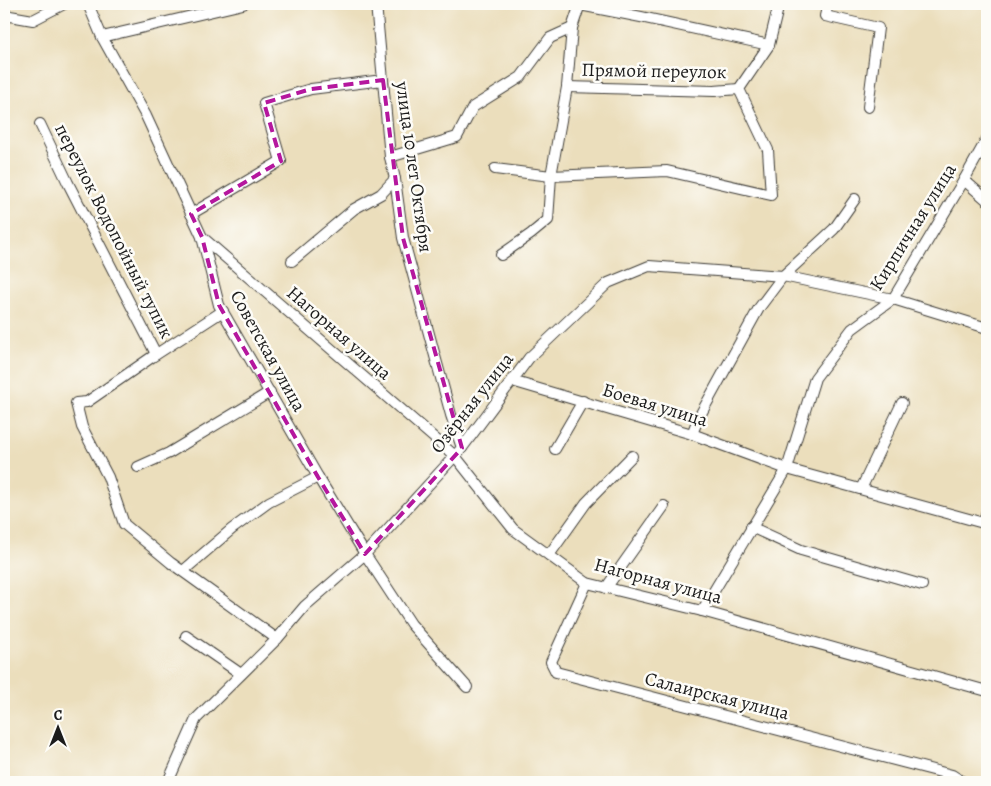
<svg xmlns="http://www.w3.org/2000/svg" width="991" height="786" font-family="Alegreya,serif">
<rect width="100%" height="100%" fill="#fdfcf7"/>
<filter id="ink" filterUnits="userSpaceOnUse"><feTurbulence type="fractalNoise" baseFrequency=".02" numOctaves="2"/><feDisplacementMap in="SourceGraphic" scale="10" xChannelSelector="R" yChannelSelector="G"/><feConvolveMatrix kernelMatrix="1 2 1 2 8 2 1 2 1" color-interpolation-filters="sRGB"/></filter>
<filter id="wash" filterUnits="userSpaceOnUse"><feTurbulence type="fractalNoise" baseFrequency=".0096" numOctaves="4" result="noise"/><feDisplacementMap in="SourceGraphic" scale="20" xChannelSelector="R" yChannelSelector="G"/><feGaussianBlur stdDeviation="1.12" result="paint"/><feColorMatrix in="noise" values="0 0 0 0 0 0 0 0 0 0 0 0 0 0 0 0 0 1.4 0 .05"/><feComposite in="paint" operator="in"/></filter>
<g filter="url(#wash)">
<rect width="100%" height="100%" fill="#ebdebc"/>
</g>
<g filter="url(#ink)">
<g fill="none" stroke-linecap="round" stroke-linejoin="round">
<g stroke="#3b3934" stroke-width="12">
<g id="minor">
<path d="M88,4L102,37L146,116L202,237L219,305L318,477L365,554L411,624L467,687"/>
<path d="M376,4L390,157L395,179L403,238L451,415L462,448"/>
<path d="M828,4L825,16L878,28L868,107"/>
<path d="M580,5L641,17L769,45"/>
<path d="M4,18L10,16L33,20L64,4"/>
<path d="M102,37L243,4"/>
<path d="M567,87L714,91L739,89"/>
<path d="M40,124L68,183L156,354"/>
<path d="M390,157L457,137L473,107L521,77L550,38L572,28"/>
<path d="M495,169L551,176L667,171L771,195L768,150L739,89L769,45L779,4"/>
<path d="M964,180L987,200"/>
<path d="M191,214L281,161L264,103L311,89L383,80"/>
<path d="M202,237L455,456L513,529L587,583L702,611L987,691"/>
<path d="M501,255L531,234L548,220L551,176L567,87L572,28L580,4"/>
<path d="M292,261L354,209L381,194L395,179"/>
<path d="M223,311L152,357L87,402L76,403L82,427L108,477L124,524L171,563L277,639"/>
<path d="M512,381L692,434L787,469L987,524"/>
<path d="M692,434L698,419L759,308L783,276L834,229L855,199"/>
<path d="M555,449L583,401"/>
<path d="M138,467L169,453L270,392"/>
<path d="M861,489L902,403"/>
<path d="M984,523L987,511"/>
<path d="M751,527L801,550L922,585"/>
<path d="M549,555L586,503L632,456"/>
<path d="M183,571L232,529L269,502L318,477"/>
<path d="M587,583L551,662L556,672L952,775L963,782"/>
<path d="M606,588L664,506"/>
<path d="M702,611L787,469L815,378L852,329L893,299L964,180L987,139"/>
<path d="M186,636L241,674"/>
<path d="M168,782L196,719L277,639L305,606L365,554L462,448L529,358L608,283L649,266L783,276L893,299L987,328"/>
</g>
</g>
<use href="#minor" stroke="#fff" stroke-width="10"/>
</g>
</g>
<path fill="none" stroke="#b5179e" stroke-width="4" stroke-dasharray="10 6" stroke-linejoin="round" d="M383,80L403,238L462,448L365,554L318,477L219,305L202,237L191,214L281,161L264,103L311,89Z"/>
<g text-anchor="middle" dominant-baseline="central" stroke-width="5" stroke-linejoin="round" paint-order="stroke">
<g font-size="19" fill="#1c1c1c" stroke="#fdfcf7">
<text transform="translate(654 71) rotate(1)">Прямой переулок</text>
<text transform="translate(414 167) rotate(82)">улица 10 лет Октября</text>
<text transform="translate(913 227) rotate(-58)">Кирпичная улица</text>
<text transform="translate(114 231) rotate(63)">переулок Водопойный тупик</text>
<text transform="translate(339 333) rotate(41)">Нагорная улица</text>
<text transform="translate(268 351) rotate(61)">Советская улица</text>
<text transform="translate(472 403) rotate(-52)">Озёрная улица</text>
<text transform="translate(655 405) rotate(17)">Боевая улица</text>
<text transform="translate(658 581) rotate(15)">Нагорная улица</text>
<text transform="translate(717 696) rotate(14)">Салаирская улица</text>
</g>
</g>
<rect width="991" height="786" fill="none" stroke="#fdfcf7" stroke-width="20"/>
<g transform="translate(58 728)" stroke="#fdfcf7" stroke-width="4" paint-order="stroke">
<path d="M0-4L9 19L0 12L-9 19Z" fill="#1c1c1c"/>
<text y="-8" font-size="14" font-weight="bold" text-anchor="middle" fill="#1c1c1c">С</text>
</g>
</svg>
